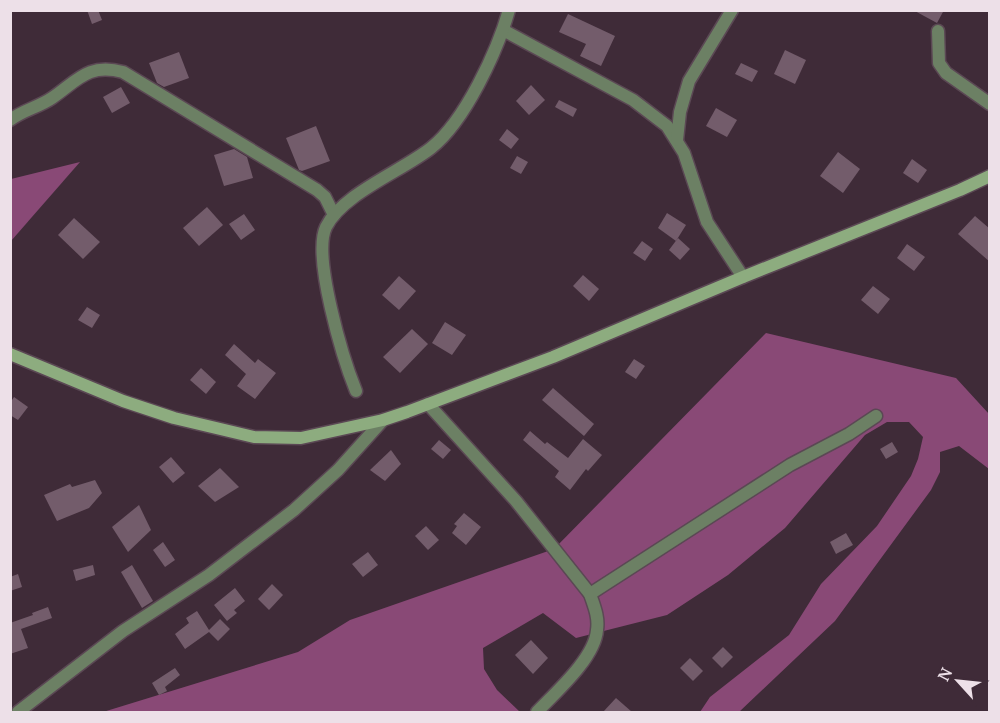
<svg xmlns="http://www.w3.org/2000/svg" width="1000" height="723" font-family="'PT Serif',serif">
<rect width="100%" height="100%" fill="#3f2b38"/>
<g fill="#894976">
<path d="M80,162L11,241V179Z"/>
<path d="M766,333L956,378L989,414V469L959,446L940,452V472L931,490L835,621L739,712H700L710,697L789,635L821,584L877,526L911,476L918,459L923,437L909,422H887L865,435L785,528L728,575L667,615L576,638L543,613L483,648L484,669L497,690L520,712H103L298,652L350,620L554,549Z"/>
</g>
<g fill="#735c6b">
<path d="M87,10H98L102,20L92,24Z"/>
<path d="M913,10H944L937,23Z"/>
<path d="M568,14L615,36L601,66L580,56L586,44L559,32Z"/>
<path d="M785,50L806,60L795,84L774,74Z"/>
<path d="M179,52L189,78L164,87L157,83L149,63Z"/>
<path d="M741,63L758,71L752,82L735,74Z"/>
<path d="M531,85L545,100L529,115L516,101Z"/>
<path d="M121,87L130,103L112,113L103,97Z"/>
<path d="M559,100L577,109L573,117L555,107Z"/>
<path d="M716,108L737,120L727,137L706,126Z"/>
<path d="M316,126L330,161L302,171L299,170L286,138Z"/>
<path d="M507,129L519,139L511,149L499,140Z"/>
<path d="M234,149L247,157L253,178L224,186L214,155Z"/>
<path d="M838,152L860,169L843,193L820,176Z"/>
<path d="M517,156L528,162L521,174L510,168Z"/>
<path d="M912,159L927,170L918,183L903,173Z"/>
<path d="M207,207L223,225L199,246L183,228Z"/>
<path d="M667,213L686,225L676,241L658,228Z"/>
<path d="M244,214L255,230L241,240L229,224Z"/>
<path d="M975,216L990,229V262L958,234Z"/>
<path d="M74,218L100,242L83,259L58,235Z"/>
<path d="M678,238L690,249L680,260L669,250Z"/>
<path d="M642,241L653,249L645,261L633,253Z"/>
<path d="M907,244L925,257L914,271L897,258Z"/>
<path d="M583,275L599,289L589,301L573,286Z"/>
<path d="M399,276L416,291L399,310L382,295Z"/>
<path d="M873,286L890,299L878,314L861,300Z"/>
<path d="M87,307L100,315L92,328L78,320Z"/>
<path d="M445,322L466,335L452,355L432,343Z"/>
<path d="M412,329L428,344L400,373L383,357Z"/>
<path d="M234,344L255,363L258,359L276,373L255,399L237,386L246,374L225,355Z"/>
<path d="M634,359L645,366L636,379L625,372Z"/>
<path d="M201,368L216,382L206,394L190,380Z"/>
<path d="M553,388L594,424L584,436L542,400Z"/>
<path d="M14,397L28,407L18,420L10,415V403Z"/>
<path d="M530,431L545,444L547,442L568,458L583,439L602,455L588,471L586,469L570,490L555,477L559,471L523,440Z"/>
<path d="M439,440L451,450L443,459L431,449Z"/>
<path d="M892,442L898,452L886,459L880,449Z"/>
<path d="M391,450L401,464L385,481L370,470Z"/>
<path d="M171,457L185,473L173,483L159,467Z"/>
<path d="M220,468L239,487L215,502L198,486Z"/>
<path d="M95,480L102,493L89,508L57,521L44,495L70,484L72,487Z"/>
<path d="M139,505L151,530L128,552L112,527Z"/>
<path d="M464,513L481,527L466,545L452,533L457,526L454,524Z"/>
<path d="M426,526L439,540L428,550L415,536Z"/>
<path d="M846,533L853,545L836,554L830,542Z"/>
<path d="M163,542L175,560L165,567L153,550Z"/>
<path d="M368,552L378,565L363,577L352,564Z"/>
<path d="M93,565L95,575L76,581L73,570Z"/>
<path d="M132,565L153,601L142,608L121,572Z"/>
<path d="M18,574L22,587L10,591V577Z"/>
<path d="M272,584L283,595L269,610L258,599Z"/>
<path d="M235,588L245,601L234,610L237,613L227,621L214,605Z"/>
<path d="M48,607L52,618L21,629L28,648L10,654V623L33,615L32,613Z"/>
<path d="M197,611L209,630L220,619L230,629L218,641L209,632L185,649L175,634L189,623L186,618Z"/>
<path d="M531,640L548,658L533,674L515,655Z"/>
<path d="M723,647L733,657L722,668L712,658Z"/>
<path d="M690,658L703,671L693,681L680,668Z"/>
<path d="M175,668L180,675L165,687L167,691L159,695L152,683Z"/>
<path d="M616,698L632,712H603Z"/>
</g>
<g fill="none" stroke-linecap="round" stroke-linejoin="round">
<g stroke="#5b4854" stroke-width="15">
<g id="street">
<path d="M503,30L633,100L667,126L684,153L707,222L743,277"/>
<path d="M938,31L939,63L946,73L990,104"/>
<path d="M10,120C23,110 39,107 52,98C78,80 88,63 123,72L317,190L325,197L334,215"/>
<path d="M677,140L680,112L689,81L732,10"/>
<path d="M356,391C343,359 312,256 326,227C342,194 402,171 431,148C465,121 497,52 509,10"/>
<path d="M428,404L516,501L590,594C594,606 599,617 597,630C595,658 555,693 537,712"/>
<path d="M590,594L790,465L849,434L876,416"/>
<path d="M18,712L123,631L209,575L294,510L338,470L383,420"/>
</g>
</g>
<g stroke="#5b4854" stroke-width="15">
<path id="secondary" d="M10,354L123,401L174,418L254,437L301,438L383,420L407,412L553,357L743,277L960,190L990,176"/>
</g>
<use href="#street" stroke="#6c8064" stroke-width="12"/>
<use href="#secondary" stroke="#8dac7f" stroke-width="12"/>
</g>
<rect width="1000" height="723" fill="none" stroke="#ede0e8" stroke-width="24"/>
<g transform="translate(958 681) rotate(297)" stroke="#3f2b38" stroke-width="4.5" paint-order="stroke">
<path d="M0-4.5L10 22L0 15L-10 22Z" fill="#ede0e8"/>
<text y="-9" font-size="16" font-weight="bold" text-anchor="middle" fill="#ede0e8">N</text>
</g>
</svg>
